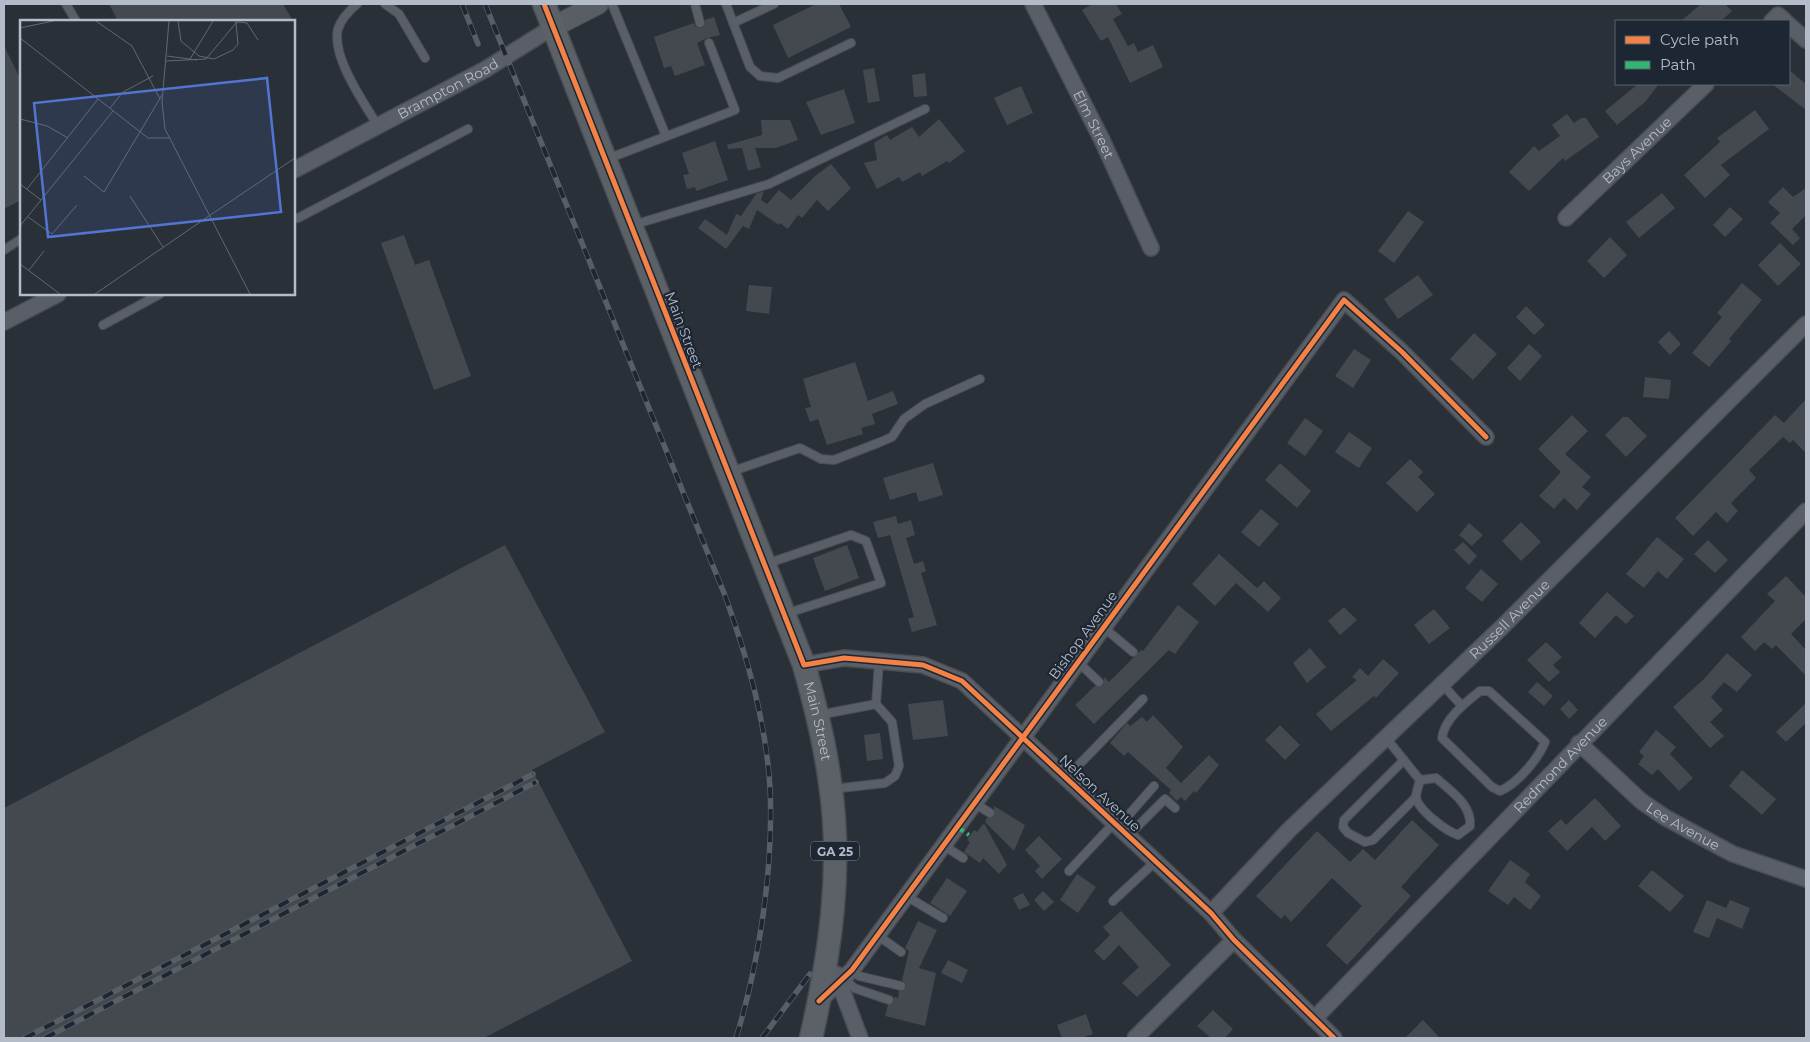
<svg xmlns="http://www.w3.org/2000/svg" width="1810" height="1042" font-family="Montserrat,sans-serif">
<rect width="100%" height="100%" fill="#2a3038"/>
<g fill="#444950">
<path d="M109,4H283L293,21H118Z"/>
<path d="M816,4H839L851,27L788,58L773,25Z"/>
<path d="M1092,4H1116L1122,14L1113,19L1128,46L1134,43L1138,52L1153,45L1163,67L1130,83L1108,37L1101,41L1082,10Z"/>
<path d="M1701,4H1725L1732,11L1721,21H1681Z"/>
<path d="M714,17L720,35L707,38L697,43L705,65L675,76L671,66L664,68L654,37L694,23L696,27L702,28L705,25V20Z"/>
<path d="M4,46L21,80V200L4,209Z"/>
<path d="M874,68L880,101L868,103L863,70Z"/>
<path d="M1789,70L1806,84V110L1772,84H1789Z"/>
<path d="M925,73L927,96L914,97L912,75Z"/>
<path d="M1638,84H1659L1645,102L1617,125L1605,111Z"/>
<path d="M1021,86L1033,113L1007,125L994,98Z"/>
<path d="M844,89L855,123L821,135L806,102Z"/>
<path d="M1755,110L1769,129L1721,165L1730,175L1705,198L1684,175L1720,142L1717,138Z"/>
<path d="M1567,114L1574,123L1581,118H1586L1599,137L1565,161L1563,158L1529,191L1509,172L1534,146L1539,151L1560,136L1552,125Z"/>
<path d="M939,119L965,151L949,163L947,161L922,176L920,172L902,182L899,177L877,189L864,163L877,160L874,143L887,135L890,140L912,127L919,137Z"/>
<path d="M761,120H790L798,140L776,148H755L761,167L748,171L742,148L728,149L727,145L762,135Z"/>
<path d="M715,141L728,180L696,191L695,187L687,189L683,175L689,174L682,153Z"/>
<path d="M831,164L851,188L828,211L817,200L802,218L798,215L788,229L780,223L779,225L757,210L749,229L743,226L726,249L698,228L705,219L727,235L736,214L741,216L756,194L764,191L761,200L767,204L779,190L791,200L814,177Z"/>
<path d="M1783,187L1793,197L1806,188V215L1792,229L1800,238L1793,245L1770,223L1780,213L1768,202Z"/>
<path d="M1662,193L1675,208L1639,238L1626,222Z"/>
<path d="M1730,207L1743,219L1725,237L1713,225Z"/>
<path d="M1408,211L1424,222L1394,263L1378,251Z"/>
<path d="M404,235L415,265L429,260L471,376L434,390L381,243Z"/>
<path d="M1610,237L1627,255L1604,278L1587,261Z"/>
<path d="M1780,243L1801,264L1778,286L1758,265Z"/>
<path d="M1418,275L1433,295L1398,319L1384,299Z"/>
<path d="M1742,283L1762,300L1729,339L1731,341L1709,367L1692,353L1722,317L1717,313Z"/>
<path d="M749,285L772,287L769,314L746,311Z"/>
<path d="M1526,306L1545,325L1534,335L1516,317Z"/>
<path d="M1669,331L1681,344L1670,355L1658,342Z"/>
<path d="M1474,333L1497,354L1473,380L1450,359Z"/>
<path d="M1529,344L1542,356L1520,381L1507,368Z"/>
<path d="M1354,349L1371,360L1353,388L1335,376Z"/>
<path d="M855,362L868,401L893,391L898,404L872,414L875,424L861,428L863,434L827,445L818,419L810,422L805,408L811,407L803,379Z"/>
<path d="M1645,377L1671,380L1669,399L1643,397Z"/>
<path d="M1806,399V453L1793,440L1790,443L1783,437L1749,470L1756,478L1731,503L1738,511L1727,523L1716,512L1693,536L1675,518L1775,415L1784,423Z"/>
<path d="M1572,415L1588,431L1565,454L1591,477L1582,487L1591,494L1577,510L1564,498L1554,509L1539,496L1561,472L1538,449Z"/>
<path d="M1623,417H1628L1647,436L1626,457L1605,435Z"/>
<path d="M1305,418L1323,431L1305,456L1287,443Z"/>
<path d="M1349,432L1372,448L1359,468L1335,452Z"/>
<path d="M1410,459L1423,472L1418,477L1435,494L1417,512L1386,483Z"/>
<path d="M933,463L943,495L919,502L916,492L890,500L883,478Z"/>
<path d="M1280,463L1311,491L1297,508L1265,480Z"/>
<path d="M1261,509L1279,524L1259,547L1241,532Z"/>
<path d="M896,516L898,524L911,520L915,535L906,538L914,564L923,561L926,571L921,573L937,625L912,632L908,619L914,617L890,535L878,538L873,522Z"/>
<path d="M1521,522L1541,542L1521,561L1502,541Z"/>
<path d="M1469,523L1483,535L1472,546L1459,535Z"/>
<path d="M1657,537L1684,559L1667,579L1658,571L1644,588L1626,574Z"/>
<path d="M1708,540L1728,560L1715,573L1694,554Z"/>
<path d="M1463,542L1477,556L1469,565L1454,550Z"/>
<path d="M505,545L605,732L532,770L632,961L484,1038H4V808Z"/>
<path d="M847,545L859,578L825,591L813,558Z"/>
<path d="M1219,554L1257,588L1264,581L1281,598L1268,612L1236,583L1215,606L1192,584Z"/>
<path d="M1481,569L1498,584L1482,602L1465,588Z"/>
<path d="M1786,576L1806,597V619L1791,634L1806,650V676L1776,645L1772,649L1764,642L1755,651L1741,637L1775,601L1767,594Z"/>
<path d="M1607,592L1634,616L1626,624L1616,615L1595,638L1579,623Z"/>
<path d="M1178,605L1199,622L1175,654L1169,650L1094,724L1075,705L1095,686H1103L1104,677L1109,682L1141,650L1143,651Z"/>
<path d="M1344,607L1357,620L1340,635L1328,621Z"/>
<path d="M1434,609L1450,628L1429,644L1414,625Z"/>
<path d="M1546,642L1562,657L1553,665L1560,672L1549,682L1527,660Z"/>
<path d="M1310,648L1326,667L1307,683L1293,663Z"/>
<path d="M1727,653L1752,675L1737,692L1724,682L1711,697L1723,710L1710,722L1724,736L1710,748L1673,707L1704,679Z"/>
<path d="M1383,659L1399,673L1376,698L1374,696L1331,731L1316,714L1357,680L1352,677L1360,668L1368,676Z"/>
<path d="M1537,682L1553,696L1544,706L1528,692Z"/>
<path d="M943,700L948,736L913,740L908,704Z"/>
<path d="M1569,700L1578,710L1569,719L1560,709Z"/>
<path d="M1806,703V723L1786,742L1776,732Z"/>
<path d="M1153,715L1183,747L1166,768L1181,783L1209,755L1219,765L1196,793L1194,791L1185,801L1181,797L1177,801L1169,793L1171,790L1128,752L1124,756L1110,743L1127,723L1130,726L1142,717L1147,722Z"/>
<path d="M1280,725L1300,745L1285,760L1265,740Z"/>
<path d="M1656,730L1676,747L1670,754L1693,778L1679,791L1658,769L1652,775L1638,764L1644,756L1639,752Z"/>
<path d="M880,733L883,759L867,761L864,735Z"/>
<path d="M1742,770L1776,799L1762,815L1729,786Z"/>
<path d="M1595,798L1621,826L1605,841L1592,827L1567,851L1548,831L1561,819L1566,825Z"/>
<path d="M994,806L1025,825L1014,851L985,822L987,818L994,816Z"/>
<path d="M1412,820L1439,845L1401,887L1411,896L1347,965L1326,945L1362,906L1332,878L1291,922L1285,915L1281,919L1256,896L1317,831L1350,862L1363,849L1375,860Z"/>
<path d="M984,823L1007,865L999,874L983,858L980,863L964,852L970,842L967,840L974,830L977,832Z"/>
<path d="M1039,836L1062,859L1042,879L1035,871L1040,866L1025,850Z"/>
<path d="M1510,860L1530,874L1525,882L1541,896L1530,910L1514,897L1508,905L1488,891Z"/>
<path d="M1652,870L1684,896L1670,912L1638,886Z"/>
<path d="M1077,874L1096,887L1078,913L1060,900Z"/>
<path d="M947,878L967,891L950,916L930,903Z"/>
<path d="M1043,891L1054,902L1044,911L1034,900Z"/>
<path d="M1023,893L1030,905L1019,910L1013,898Z"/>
<path d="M1707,900L1726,908L1730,900L1750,908L1742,929L1717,918L1709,938L1693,932Z"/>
<path d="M1121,911L1171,965L1137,997L1122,983L1139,967L1119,945L1104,961L1094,951L1110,935L1103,927Z"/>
<path d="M918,921L937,930L919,968L936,973L925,1026L885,1016L888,1005L894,1002V997L898,998L899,991L906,988V984L902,980L909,951L905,948Z"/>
<path d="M948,960L968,970L962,983L941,973Z"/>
<path d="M1213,1010L1233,1029L1225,1038H1211L1197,1026Z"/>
<path d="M1086,1014L1093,1034L1081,1038H1062L1057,1025Z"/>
<path d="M1423,1020L1440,1038H1405Z"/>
</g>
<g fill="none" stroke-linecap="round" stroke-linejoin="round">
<g stroke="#484c53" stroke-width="10">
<g id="lane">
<path d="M66,4L76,21"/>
<path d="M357,4C350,10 341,19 338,29C331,56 364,103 378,126"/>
<path d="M385,4L399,14L425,58"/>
<path d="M612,4L666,136"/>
<path d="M695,4L700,23"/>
<path d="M726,4L750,67L760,76L778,78L851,43"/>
<path d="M733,23L774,4"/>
<path d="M607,159L735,110L709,43"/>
<path d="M298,218L468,129"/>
<path d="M633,225L769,184L925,109"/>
<path d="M4,250L21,239"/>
<path d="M103,325L160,294"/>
<path d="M730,472L800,448L821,459L834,460L878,443L892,437L904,419L925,404L980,379"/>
<path d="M766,564L851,535L866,541L881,583L785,614"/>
<path d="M1103,627L1133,652"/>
<path d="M1078,662L1099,682"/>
<path d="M1442,684L1462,706"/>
<path d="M1480,691H1489L1545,742C1538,759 1518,783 1500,791L1492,787L1442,738C1444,719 1466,702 1480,691Z"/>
<path d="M819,715L876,704L879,662"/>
<path d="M1386,738L1420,780"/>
<path d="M1404,760L1344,820L1343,827L1348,833L1365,842L1373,840L1416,797"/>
<path d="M1067,777L1143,699"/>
<path d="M1436,778C1451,791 1472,805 1470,826L1458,835C1446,831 1418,810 1416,797C1416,792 1419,785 1420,780Z"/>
<path d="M832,789L885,783L895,776L899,766L892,722L876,704"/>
<path d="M974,803L990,813"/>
<path d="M1119,826L1154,786"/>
<path d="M1129,835L1165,799L1175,808"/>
<path d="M943,845L963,858"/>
<path d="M1069,871L1115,822"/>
<path d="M906,896L943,918"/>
<path d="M1113,901L1156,861"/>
<path d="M877,935L901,952"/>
<path d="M852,970L859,976L901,986"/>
<path d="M843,978L854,988L889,1000"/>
</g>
</g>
<g stroke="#484c53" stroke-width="18">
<g id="street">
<path id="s1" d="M1033,4L1102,140L1151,248"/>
<path d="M1772,21L1778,15L1785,21"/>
<path d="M1789,25L1806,40"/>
<path id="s2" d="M294,170L486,69L553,27"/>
<path id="s3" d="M1566,218L1706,84"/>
<path d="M4,322L58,294"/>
<path d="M804,665L844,658L923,665L962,681L1211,913L1234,940L1334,1038"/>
<path id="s4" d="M1579,743L1641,801L1666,818L1733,854L1806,879"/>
<path id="s5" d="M1211,913L1289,830L1501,628L1806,324"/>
<path d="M836,974L860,1038"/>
<path d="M819,1001L852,970L1344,300L1402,352L1486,437"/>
<path id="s6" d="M1314,1019L1806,511"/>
<path d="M1135,1038L1234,940"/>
</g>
</g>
<g stroke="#484c53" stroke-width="22">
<path id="secondary" d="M553,27L598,4"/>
</g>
<g stroke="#484c55" stroke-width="25">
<g id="primary">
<path id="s7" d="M544,4L804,665C815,704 825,743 830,783C843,868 830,955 811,1038"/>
</g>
</g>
<use href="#lane" stroke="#5a5e66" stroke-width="8"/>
<use href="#street" stroke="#5a5e66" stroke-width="15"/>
<use href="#secondary" stroke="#595d64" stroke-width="20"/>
<use href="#primary" stroke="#5c6168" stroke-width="22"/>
<g stroke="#595d64" stroke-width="5.5">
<g id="rail">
<path d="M462,4L478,44"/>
<path d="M485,4L724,593C747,656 766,721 770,788C774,866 759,964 736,1038"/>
<path d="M25,1038L533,774"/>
<path d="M45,1038L536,782"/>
<path d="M762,1038L810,974"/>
</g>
</g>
<use href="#rail" stroke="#1d2633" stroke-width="4" stroke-dasharray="11" stroke-linecap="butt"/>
<path stroke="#33b770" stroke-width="4" stroke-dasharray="8 4" stroke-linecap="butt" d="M957,827L969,835"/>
<g stroke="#1d2633" stroke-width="8">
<g id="cycleway">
<path d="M544,4L804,665L844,658L923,665L962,681L1211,913L1234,940L1334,1038"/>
<path d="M819,1001L852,970L1344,300L1402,352L1486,437"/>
</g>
</g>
<use href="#cycleway" stroke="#f48246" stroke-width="5"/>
</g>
<g text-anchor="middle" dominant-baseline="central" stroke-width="4.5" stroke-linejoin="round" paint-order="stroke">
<rect fill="#1d2633" stroke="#878f9c" stroke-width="1" x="811" y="841.5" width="48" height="19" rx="4"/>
<g font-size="12" font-weight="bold" fill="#b4bcc9">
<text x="835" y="851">GA 25</text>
</g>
<g font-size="14" fill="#b4bcc9" stroke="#1d2633">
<text stroke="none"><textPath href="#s2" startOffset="174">Brampton Road</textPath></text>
<text stroke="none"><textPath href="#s1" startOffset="135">Elm Street</textPath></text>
<text stroke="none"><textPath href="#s3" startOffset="98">Bays Avenue</textPath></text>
<text transform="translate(684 330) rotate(69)">Main Street</text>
<text stroke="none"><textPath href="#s5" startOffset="419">Russell Avenue</textPath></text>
<text transform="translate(1083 635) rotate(-54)">Bishop Avenue</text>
<text stroke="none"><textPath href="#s7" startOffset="768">Main Street</textPath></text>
<text stroke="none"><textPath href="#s6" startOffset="354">Redmond Avenue</textPath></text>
<text transform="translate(1100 793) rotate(43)">Nelson Avenue</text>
<text stroke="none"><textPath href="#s4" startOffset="134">Lee Avenue</textPath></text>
</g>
</g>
<g transform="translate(20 20)">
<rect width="275" height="275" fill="#2a3038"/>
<path fill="none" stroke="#616872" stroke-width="1" d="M76,1L112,26L140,79M149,1L142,82L145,109L230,274M158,1L161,21L179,36L194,39L213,30L218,24L216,3L219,2L227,3L238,20M0,8L33,1M0,18L128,118H149M147,36L177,40M170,39L193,1M146,41L186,39L216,3L215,1M90,88L103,72L133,56M0,99L27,106L48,118M64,156L84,172L142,75M0,164L21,180M7,169L78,79M110,176L143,227M189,196L275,138M8,197L32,214L57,185M0,206L93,91M0,244L40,274M9,250L24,231M75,274L189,196"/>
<path fill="#5274d3" fill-opacity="0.15" stroke="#5274d3" stroke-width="2.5" d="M247,58L261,192L28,217L14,83Z"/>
<rect width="275" height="275" fill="none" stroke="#b4bcc9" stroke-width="2.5"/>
</g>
<rect width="1810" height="1042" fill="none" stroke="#b4bcc9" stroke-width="10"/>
<rect x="1615" y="20" width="175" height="65" fill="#1d2633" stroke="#59626f"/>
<rect x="1625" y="36" width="25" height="8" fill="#f48246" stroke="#59626f"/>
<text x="1660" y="45" font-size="15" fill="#b4bcc9">Cycle path</text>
<rect x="1625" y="61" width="25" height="8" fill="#33b770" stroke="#59626f"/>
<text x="1660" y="70" font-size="15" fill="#b4bcc9">Path</text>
</svg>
